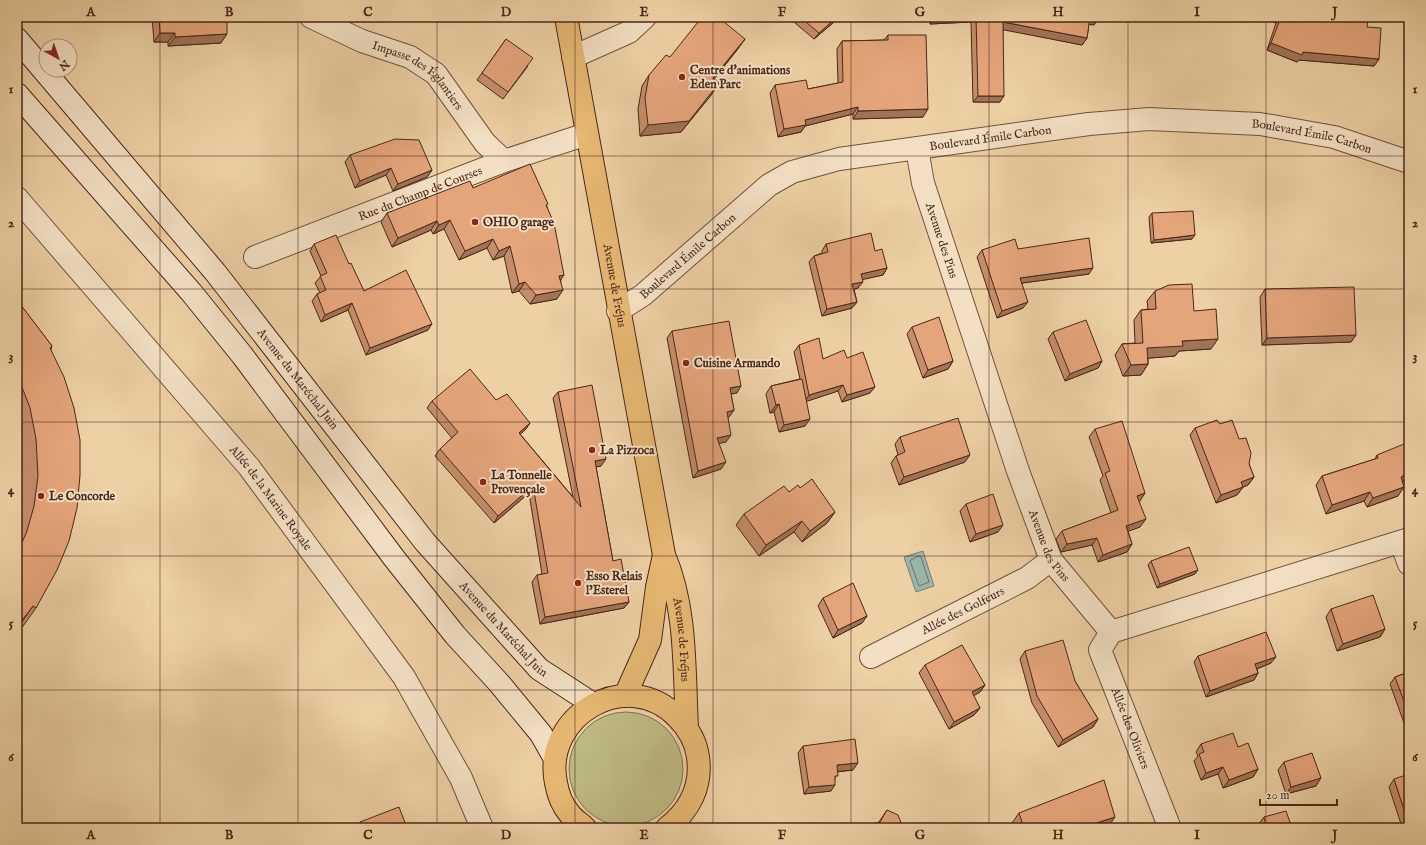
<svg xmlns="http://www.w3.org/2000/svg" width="1426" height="845" font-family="'IM FELL English',serif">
<rect width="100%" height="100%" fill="#edd0a4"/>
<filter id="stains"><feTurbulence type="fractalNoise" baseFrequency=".005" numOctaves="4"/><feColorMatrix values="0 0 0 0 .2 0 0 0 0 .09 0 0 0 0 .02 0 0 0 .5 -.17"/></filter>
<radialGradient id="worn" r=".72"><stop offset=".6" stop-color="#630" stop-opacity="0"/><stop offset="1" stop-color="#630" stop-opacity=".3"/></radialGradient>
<circle fill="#bdb982" stroke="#84704e" cx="626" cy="769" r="57"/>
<path fill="#9ab6ac" stroke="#7a7d72" d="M923,551L934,586L916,592L904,557Z"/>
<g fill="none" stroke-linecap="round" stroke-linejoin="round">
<path stroke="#726e63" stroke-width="1" d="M919,556L921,557L929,582L919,586L910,561Z"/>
<g stroke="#74513c" stroke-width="24">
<g id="minor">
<path id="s1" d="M311,17L362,41L410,57L436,74L485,143L504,161"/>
<path id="s2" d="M917,149L923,183L1018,471L1051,560L1111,632L1409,539"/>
<path id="s3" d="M17,198L249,467L404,677L461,778L482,828"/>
<path id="s4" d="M255,257L504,161L587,134"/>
<path d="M1401,542L1409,564"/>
<path id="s5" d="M1111,632L1100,650L1169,826"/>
<path id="s6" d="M871,657L1027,578L1051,560"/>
</g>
</g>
<g stroke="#74513c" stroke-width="24">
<g id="tertiary">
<path d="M573,57L629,32L645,17"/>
<path id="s7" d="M618,311L643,295L769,185L792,172L839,159L1089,124L1149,119L1260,124L1334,137L1409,162"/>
</g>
</g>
<g stroke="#4b271a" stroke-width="24">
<g id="secondary">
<path id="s8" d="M17,39L215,272L425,542L539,669L593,704"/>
<path d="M17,94L191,292L242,355L394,558L455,635L499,683L541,734L554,757"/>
</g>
</g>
<g stroke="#4b271a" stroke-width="24">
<g id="primary">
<path id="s9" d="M566,17L664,555C687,608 684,671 687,728"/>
<path d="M625,696L650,640L657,587L664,555"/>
<path d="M585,828C580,823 573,819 569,813C562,805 558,794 556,783C542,715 628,666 677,717C688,728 696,742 698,757C702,786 690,810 667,828"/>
</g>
</g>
<use href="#minor" stroke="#f3e0c4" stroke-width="22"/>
<use href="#tertiary" stroke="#f3e0c4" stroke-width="22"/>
<use href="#secondary" stroke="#f3e0c4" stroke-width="22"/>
<use href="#primary" stroke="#e6b872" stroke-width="22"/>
</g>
<g fill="#c58e6a" stroke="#4b271a">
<path d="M152,17H227L221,43L168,46V42H154Z"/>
<path d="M788,17H840L814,39Z"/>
<path d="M930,17H1099L1094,25L1089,24L1087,38L1082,45L1003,29L1000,102H973L971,22L930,24Z"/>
<path d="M1275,17H1362L1367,27L1379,59L1374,66L1299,60L1297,62L1267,50L1276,23L1273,22Z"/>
<path d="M888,35L923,117L853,119V114L805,126L801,132L778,137L770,93L775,85L808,89L838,83L837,49L842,41L884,40Z"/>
<path d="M506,39L528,66L503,99L477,80Z"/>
<path d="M745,39L737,50L714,79L712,94L681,132L640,136L638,109L642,86L649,75Z"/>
<path d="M350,155L432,170L427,177L393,191L386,175L355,188L345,162Z"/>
<path d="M473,188L547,206L561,280L557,299L530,304L519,291L512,293L504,256L493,260L487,248L459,260L444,229L433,234L431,230L392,247L381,222L387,213Z"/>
<path d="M1152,213L1192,239L1151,243L1149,217Z"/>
<path d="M314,244L349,264L364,291L428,330L366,355L348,310L321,322L312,301L317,294L320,293L315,283L321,276L310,251Z"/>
<path d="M826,244L875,251L887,268L883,275L862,279L858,288L854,289L857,302L852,308L822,316L809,262L814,256L822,253V251Z"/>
<path d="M1018,249L1089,274L1022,283L1023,308L997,318L977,257L982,250Z"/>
<path d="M1265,289L1356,335L1351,342L1262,345L1260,297Z"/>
<path d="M1155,291L1194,311L1211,349L1179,351L1175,356L1148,358V364L1141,375L1123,376L1115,355L1122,344L1135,343L1134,320L1141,310L1148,309L1147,301Z"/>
<path d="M17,300L52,346L51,349L36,608L18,633H17V524L20,501L18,464L17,458Z"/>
<path d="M912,327L953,361L948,369L923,378L907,334Z"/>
<path d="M672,331L737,393L731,394L734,410L729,417H728L726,442L719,443L721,469L693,478L667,338Z"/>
<path d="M1053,332L1102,361L1098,368L1065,381L1048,339Z"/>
<path d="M799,345L823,359L847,358L870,393L842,402L838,391L806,401L805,426L779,432L774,412L770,413L766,394L771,386L800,379L794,352Z"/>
<path d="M558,392L601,466L596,467L613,561L629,602L624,608L540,624L532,582L537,575L542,574L529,493L494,523L435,456L440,449L452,438L427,408L432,401L496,400L530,423L525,430L520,434L573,497L553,398Z"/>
<path d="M1220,424L1249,464L1254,477L1248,485L1243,487L1237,495L1216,503L1190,435L1195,428Z"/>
<path d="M1095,429L1145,493L1139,501L1140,527L1128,531L1132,544L1127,552L1098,562L1092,545L1061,552L1056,539L1062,531L1111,513L1100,480L1103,476L1089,437Z"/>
<path d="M900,437L965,462L899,485L891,463L896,456L898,455L895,444Z"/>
<path d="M1377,455L1409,479L1402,482L1398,496L1367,507L1364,501L1326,514L1316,485L1322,476L1375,459Z"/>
<path d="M800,488L835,512L827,523L802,542L794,532L759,556L736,525L744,514L789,492Z"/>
<path d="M966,504L998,532L970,542L960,511Z"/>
<path d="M1151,561L1195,574L1157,588L1148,565Z"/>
<path d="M823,598L867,616L862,623L833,638L818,606Z"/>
<path d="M1331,609L1385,629L1380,637L1337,651L1326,617Z"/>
<path d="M1025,651L1075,681L1098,719L1093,727L1058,747L1032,703L1020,659Z"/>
<path d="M1198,656L1271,663L1257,669L1258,673L1254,680L1206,697L1194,662Z"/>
<path d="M925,665L985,685L980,692L973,696L980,708L974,715L949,729L919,673Z"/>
<path d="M1409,672V737L1390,684L1395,677Z"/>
<path d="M1201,744L1238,747L1258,769L1253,777L1223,788L1218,774L1201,780L1194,761L1198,756L1196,752Z"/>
<path d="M803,746L853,770L837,772L831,791L804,794L798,753Z"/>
<path d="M1284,762L1316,786L1286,794L1278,770Z"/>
<path d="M1394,779L1409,824L1402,827L1389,787Z"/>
<path d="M887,810L903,828H863L864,827L879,822Z"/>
<path d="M1019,813L1108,827L1105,828H1013L1012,823Z"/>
<path d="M1264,817L1292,828H1259L1258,825Z"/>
<path d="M360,822L407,828H355Z"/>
</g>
<g fill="#a07456" stroke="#4b271a">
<path d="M837,17H840L814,39L819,33Z"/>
<path d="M950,17H975L971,22L930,24L935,18Z"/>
<path d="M1090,17L1099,18L1094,25L1086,24Z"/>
<path d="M1276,17H1280L1276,23L1273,22Z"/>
<path d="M1003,22L1087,38L1082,45L999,29Z"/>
<path d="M160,33H175L168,42H154Z"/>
<path d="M227,34L221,43L168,46L175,37Z"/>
<path d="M745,39L737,50L706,89L713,78Z"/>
<path d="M1271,43L1303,52L1379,59L1374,66L1299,60L1297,62L1267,50Z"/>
<path d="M719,83L712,94L681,132L640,136L648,125Z"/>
<path d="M978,96H1004L1000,102H973Z"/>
<path d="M858,107L853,114L805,126L801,132L778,137L784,129L805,120Z"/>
<path d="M928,109L923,117L853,119L858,111Z"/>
<path d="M391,168L386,175L355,188L360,181Z"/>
<path d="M432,170L427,177L393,191L398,184Z"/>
<path d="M450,220L444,229L433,234L439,225Z"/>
<path d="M437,221L431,230L392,247L398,238Z"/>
<path d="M1195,235L1192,239L1151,243L1154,240Z"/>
<path d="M493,239L487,248L459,260L465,251Z"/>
<path d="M510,246L504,256L493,260L499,251Z"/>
<path d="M887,268L883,275L856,281L861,274Z"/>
<path d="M1093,268L1089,274L1015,284L1020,278Z"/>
<path d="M564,275L558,284L559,276Z"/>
<path d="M525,282L519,291L512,293L519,284Z"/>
<path d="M863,282L858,288L848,291L852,284Z"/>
<path d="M563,290L557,299L530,304L536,295Z"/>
<path d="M857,302L852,308L822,316L827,309Z"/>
<path d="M1028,302L1023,308L997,318L1002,311Z"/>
<path d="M352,303L348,310L321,322L325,315Z"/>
<path d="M432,324L428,330L366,355L370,348Z"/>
<path d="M1356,335L1351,342L1262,345L1267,338Z"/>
<path d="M1218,339L1211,349L1179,351L1175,356L1139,359L1147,348L1182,341Z"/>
<path d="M953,361L948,369L923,378L928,370Z"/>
<path d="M1102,361L1098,368L1065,381L1070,374Z"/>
<path d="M1148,364L1141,375L1123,376L1131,365Z"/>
<path d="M843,385L838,391L805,402L809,395Z"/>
<path d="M741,386L737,393L725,395L730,388Z"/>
<path d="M875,387L870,393L842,402L847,395Z"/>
<path d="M779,404L774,412L770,413L776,405Z"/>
<path d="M734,410L729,417L722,419L727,412Z"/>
<path d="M810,419L805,426L779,432L784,425Z"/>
<path d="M530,423L525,430L514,440L519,433Z"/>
<path d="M731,435L726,442L712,445L717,438Z"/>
<path d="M970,455L965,462L899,485L904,477Z"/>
<path d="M606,459L601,466L590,468L595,461Z"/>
<path d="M726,462L721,469L693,478L698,471Z"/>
<path d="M1409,473V479L1395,486L1401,477Z"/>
<path d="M1254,477L1248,485L1236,490L1241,482Z"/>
<path d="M533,486L529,493L494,523L498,516Z"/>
<path d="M1243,487L1237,495L1216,503L1221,495Z"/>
<path d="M1404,487L1398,496L1367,507L1373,498Z"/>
<path d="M1370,492L1364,501L1326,514L1332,505Z"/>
<path d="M1145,493L1140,501L1132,504L1137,496Z"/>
<path d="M835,512L827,523L802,542L810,531Z"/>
<path d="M1146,519L1140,527L1121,534L1126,526Z"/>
<path d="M802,521L794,532L759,556L766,545Z"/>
<path d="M1003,525L998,532L970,542L976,534Z"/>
<path d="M1097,538L1092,545L1061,552L1067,544Z"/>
<path d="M1132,544L1127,552L1098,562L1103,555Z"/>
<path d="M1198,570L1195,574L1157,588L1160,584Z"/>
<path d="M629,602L624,608L540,624L545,617Z"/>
<path d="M33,606L17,629V627Z"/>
<path d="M867,616L862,623L833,638L838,630Z"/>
<path d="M1385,629L1380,637L1337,651L1343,644Z"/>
<path d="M1276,657L1271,663L1251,671L1255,664Z"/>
<path d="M1258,673L1254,680L1206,697L1210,691Z"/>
<path d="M985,685L980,692L966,700L972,692Z"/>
<path d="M980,708L974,715L949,729L954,722Z"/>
<path d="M1098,719L1093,727L1058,747L1063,740Z"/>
<path d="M858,763L853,770L832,772L837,765Z"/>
<path d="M1223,767L1218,774L1201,780L1206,773Z"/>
<path d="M1258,769L1253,777L1223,788L1229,780Z"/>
<path d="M1321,778L1316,786L1286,794L1291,787Z"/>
<path d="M835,785L831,791L804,794L809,787Z"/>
<path d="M1115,817L1108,827L1105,828H1081Z"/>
<path d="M1409,818V824L1402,827L1407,819Z"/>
</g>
<g fill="#e5a57b" stroke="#4b271a">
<path d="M159,17H227V34L175,37V33H160Z"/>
<path d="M702,17H718L745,39L713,78L719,83L689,121L648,125L645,98L649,75L666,55L670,57Z"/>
<path d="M800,17H837L819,33Z"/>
<path d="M976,17H1099V18L1090,17L1087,38L1003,22L1004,96H978Z"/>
<path d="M1281,17H1362L1368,19L1367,27L1381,28L1379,59L1303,52L1302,55L1271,43Z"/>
<path d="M888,35H926L928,109L858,111V107L805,120L806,125L784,129L775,85L806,80L808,89L843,82L842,41L888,40Z"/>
<path d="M506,39L533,58L508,92L482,73Z"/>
<path d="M395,139L419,140L432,170L398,184L391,168L360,181L350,155Z"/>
<path d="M530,164L548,204L546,205L554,223L564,275L559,276L563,290L536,295L525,282L519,284L510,246L499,251L493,239L465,251L450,220L439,225L437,221L398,238L387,213L470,181L473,188Z"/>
<path d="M1193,211L1195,235L1154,240L1152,213Z"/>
<path d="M871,233L875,251L882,249L887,268L861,274L863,282L852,284L857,302L827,309L814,256L828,252L826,244Z"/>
<path d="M336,235L349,264L351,263L364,291L406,270L432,324L370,348L352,303L325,315L317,294L326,290L320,276L327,273L314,244Z"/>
<path d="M1089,238L1093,268L1020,278L1028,302L1002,311L982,250L1015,239L1018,249Z"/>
<path d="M1192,284L1194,311L1216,309L1218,339L1182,341L1183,346L1147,348L1148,364L1131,365L1122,344L1143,343L1141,310L1156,309L1155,291L1169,285Z"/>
<path d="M1354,287L1356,335L1267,338L1265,289Z"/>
<path d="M17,300L52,346L50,348L64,377L74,408L80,440V475L77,508L69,541L57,570L36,608L33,606L17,627V554L27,531L34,506L38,476L36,439L30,408L17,374Z"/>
<path d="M939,317L953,361L928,370L912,327Z"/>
<path d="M1086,320L1102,361L1070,374L1053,332Z"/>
<path d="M729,321L741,386L730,388L734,410L727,412L731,435L717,438L726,462L698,471L672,331Z"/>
<path d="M819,338L823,359L844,350L847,358L863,352L875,387L847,395L843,385L809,395L799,345Z"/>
<path d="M470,369L496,400L507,394L530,423L519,433L581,507L558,392L592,385L606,459L595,461L613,561L621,559L629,602L545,617L537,575L548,573L533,486L498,516L440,449L458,432L432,401Z"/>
<path d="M802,379L810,419L784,425L779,404L776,405L771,386Z"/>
<path d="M958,418L970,455L904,477L896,456L905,452L900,437Z"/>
<path d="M1217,420L1220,424L1232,420L1239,439L1246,438L1251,453L1249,464L1254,477L1241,482L1243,487L1221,495L1195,428Z"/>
<path d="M1122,421L1145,493L1137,496L1146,519L1126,526L1132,544L1103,555L1097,538L1067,544L1062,531L1118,510L1105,473L1110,471L1095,429Z"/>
<path d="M1409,442V473L1401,477L1404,487L1373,498L1370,492L1332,505L1322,476L1378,458L1377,455Z"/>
<path d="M812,479L835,512L810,531L802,521L766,545L744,514L784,486L789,492L798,485L800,488Z"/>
<path d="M993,494L1003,525L976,534L966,504Z"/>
<path d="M1189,547L1198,570L1160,584L1151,561Z"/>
<path d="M853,583L867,616L838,630L823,598Z"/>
<path d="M1373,595L1385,629L1343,644L1331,609Z"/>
<path d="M1266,632L1276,657L1255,664L1258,673L1210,691L1198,656Z"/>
<path d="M1063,640L1075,681L1098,719L1063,740L1037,696L1025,651Z"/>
<path d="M962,645L985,685L972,692L980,708L954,722L925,665Z"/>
<path d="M1409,672V715L1395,677Z"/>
<path d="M1233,733L1238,747L1248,743L1258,769L1229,780L1223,767L1206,773L1199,754L1204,752L1201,744Z"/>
<path d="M855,739L858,763L837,765L838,776H835V785L809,787L803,746Z"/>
<path d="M1312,753L1321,778L1291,787L1284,762Z"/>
<path d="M1409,774V818L1407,819L1394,779Z"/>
<path d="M1104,780L1115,817L1081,828H1024L1019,813Z"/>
<path d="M399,807L407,828H362L360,822Z"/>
<path d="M887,810L898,815L903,828H864V827L880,822Z"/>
<path d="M1286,811L1292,828H1262L1266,827L1264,817Z"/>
</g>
<path fill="none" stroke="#4b271a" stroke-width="1" stroke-opacity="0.55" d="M160,17V828M298,17V828M437,17V828M575,17V828M713,17V828M851,17V828M989,17V828M1128,17V828M1266,17V828M17,156H1409M17,289H1409M17,422H1409M17,556H1409M17,690H1409"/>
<g fill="#8f2418" stroke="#f3e0c4" stroke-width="1.5">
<circle cx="682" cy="77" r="4"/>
<circle cx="475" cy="222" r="4"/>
<circle cx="686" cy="363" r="4"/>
<circle cx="592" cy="450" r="4"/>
<circle cx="483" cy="482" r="4"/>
<circle cx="41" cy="496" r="4"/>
<circle cx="578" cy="583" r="4"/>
</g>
<g text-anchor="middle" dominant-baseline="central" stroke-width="4" stroke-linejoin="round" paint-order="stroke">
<g font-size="12" font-weight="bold" fill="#4b271a" stroke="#f3e0c4" text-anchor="start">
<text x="690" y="70">Centre d'animations<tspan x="690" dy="14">Eden Parc</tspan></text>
<text x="483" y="222">OHIO garage</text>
<text x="694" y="363">Cuisine Armando</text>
<text x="600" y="450">La Pizzoca</text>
<text x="491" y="475">La Tonnelle<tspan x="491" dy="14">Provençale</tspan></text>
<text x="49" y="496">Le Concorde</text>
<text x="586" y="576">Esso Relais<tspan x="586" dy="14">l’Esterel</tspan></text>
</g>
<g font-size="12" fill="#4b271a" stroke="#f3e0c4">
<text stroke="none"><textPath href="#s1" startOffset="124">Impasse des Églantiers</textPath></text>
<text stroke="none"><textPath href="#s7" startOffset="749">Boulevard Émile Carbon</textPath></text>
<text stroke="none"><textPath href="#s7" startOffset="425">Boulevard Émile Carbon</textPath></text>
<text stroke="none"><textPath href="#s4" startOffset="177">Rue du Champ de Courses</textPath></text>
<text stroke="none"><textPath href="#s2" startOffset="95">Avenue des Pins</textPath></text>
<text stroke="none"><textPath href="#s7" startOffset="89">Boulevard Émile Carbon</textPath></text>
<text stroke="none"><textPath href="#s9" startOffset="273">Avenue de Fréjus</textPath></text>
<text stroke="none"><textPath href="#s8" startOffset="441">Avenue du Maréchal Juin</textPath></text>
<text stroke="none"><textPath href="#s3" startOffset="393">Allée de la Marine Royale</textPath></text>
<text stroke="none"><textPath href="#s2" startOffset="419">Avenue des Pins</textPath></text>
<text stroke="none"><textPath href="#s6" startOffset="103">Allée des Golfeurs</textPath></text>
<text stroke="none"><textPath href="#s8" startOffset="765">Avenue du Maréchal Juin</textPath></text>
<text stroke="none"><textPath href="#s9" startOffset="634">Avenue de Fréjus</textPath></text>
<text stroke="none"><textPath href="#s5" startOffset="105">Allée des Oliviers</textPath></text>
</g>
</g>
<rect width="1426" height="845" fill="none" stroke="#edd0a4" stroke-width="44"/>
<g transform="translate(58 58) rotate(140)"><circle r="19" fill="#f3e0c4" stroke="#b09680"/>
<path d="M0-3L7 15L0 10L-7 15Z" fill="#8f2418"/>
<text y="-6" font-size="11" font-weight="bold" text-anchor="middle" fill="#4b271a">N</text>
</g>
<path d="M1260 799v6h77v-6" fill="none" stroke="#4b271a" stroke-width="2"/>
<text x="1266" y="799" font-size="12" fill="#4b271a" stroke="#f3e0c4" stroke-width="3" paint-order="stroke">20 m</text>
<rect x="22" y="22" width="1382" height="801" fill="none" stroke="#4b271a" stroke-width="1.5"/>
<g font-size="13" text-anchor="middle" font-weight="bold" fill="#4b271a">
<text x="91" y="16">A</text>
<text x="229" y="16">B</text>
<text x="368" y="16">C</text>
<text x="506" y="16">D</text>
<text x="644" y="16">E</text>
<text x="782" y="16">F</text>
<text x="920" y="16">G</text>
<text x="1058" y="16">H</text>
<text x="1197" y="16">I</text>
<text x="1335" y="16">J</text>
<text x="11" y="93">1</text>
<text x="1415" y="93">1</text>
<text x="11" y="227">2</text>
<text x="1415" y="227">2</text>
<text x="11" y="360">3</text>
<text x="1415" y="360">3</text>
<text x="11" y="494">4</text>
<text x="1415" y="494">4</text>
<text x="11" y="627">5</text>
<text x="1415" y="627">5</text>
<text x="11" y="761">6</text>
<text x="1415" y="761">6</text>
<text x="91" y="839">A</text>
<text x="229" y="839">B</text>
<text x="368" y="839">C</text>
<text x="506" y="839">D</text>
<text x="644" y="839">E</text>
<text x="782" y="839">F</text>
<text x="920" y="839">G</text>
<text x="1058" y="839">H</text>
<text x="1197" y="839">I</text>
<text x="1335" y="839">J</text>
</g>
<rect width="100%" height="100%" filter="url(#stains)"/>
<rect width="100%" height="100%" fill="url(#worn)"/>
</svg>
